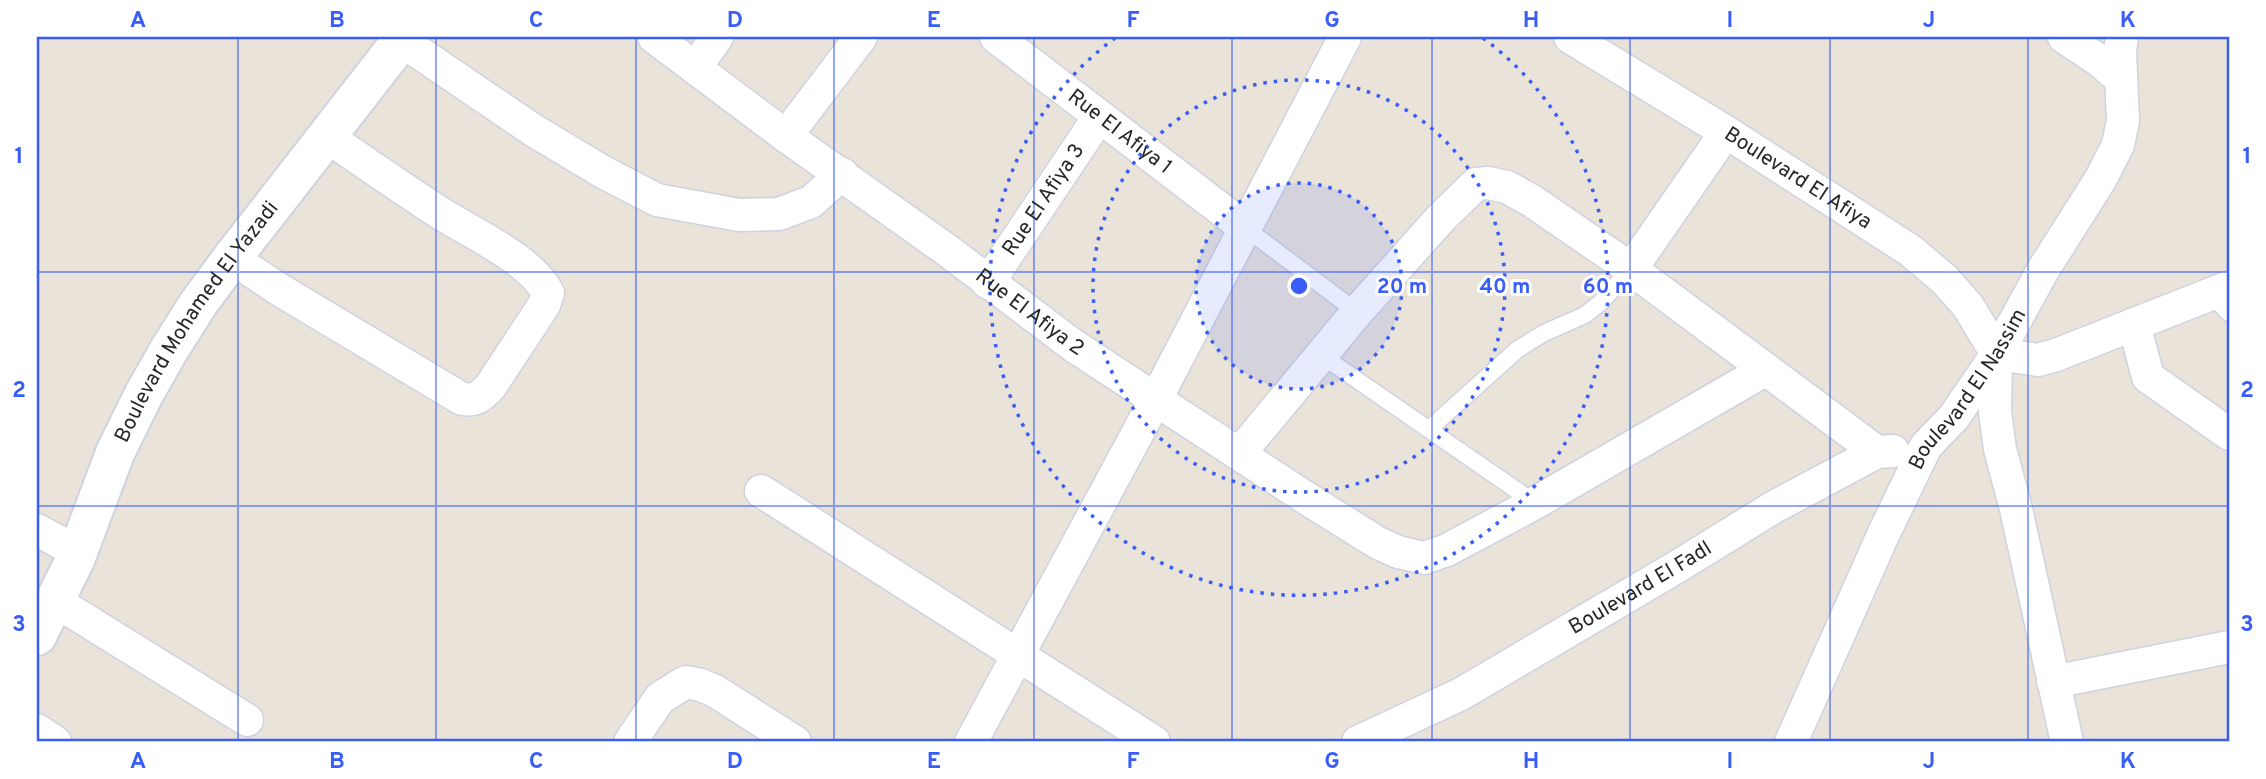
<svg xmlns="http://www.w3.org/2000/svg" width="2266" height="779" font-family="Overpass,sans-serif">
<rect width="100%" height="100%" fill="#eae3d9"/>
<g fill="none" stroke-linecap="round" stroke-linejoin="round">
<g stroke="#ced2e1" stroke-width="19">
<g id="lane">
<path d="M1244,227L1357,312"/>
<path d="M2210,294L2229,313"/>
<path d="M1321,355L1535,503"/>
<path d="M1429,429L1518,349L1544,333L1585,315L1600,303L1631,269"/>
</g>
</g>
<g stroke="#ced2e1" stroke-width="35">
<g id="street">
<path id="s1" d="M654,37L786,136L944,248L1074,346L1306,498L1378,543L1398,552L1424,558L1447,550L1535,503L1765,370"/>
<path id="s2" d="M996,37L1244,227"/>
<path id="s3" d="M1570,37L1726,132L1911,251L1945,280L1968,306L1997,354"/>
<path d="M2064,37L2100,61L2121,79"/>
<path d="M402,41L533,130L603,172L657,200L739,215L779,214L811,202L842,174"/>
<path d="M695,68L717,37"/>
<path d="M786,136L861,37"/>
<path d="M232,258L280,290L462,399C476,401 480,397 490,387L544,305L548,293C531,259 469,232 437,211C400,187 363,161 326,136"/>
<path d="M1631,269L1726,132"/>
<path id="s4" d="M988,283L1099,117"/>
<path d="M2134,324L2148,377L2229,434"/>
<path d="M1997,354L2038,360L2056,355L2229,287"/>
<path d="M1996,355L1995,412L2000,449L2016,509L2067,742"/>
<path d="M1239,454L1357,312L1441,218L1476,184L1488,183L1507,187L1532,201L1631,269L1877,452"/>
<path d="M761,491L1154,742"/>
<path d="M37,530L78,552"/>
<path d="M55,601L247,720"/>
<path d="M2053,682L2229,647"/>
<path d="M37,730L55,742"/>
<path d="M630,742L660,698L686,682L701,685L715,691L795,742"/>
<path d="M971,742L1156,399L1345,37"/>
<path id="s5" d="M1358,742L1461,694L1675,568L1774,507L1877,452L1893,451"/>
<path id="s6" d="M1791,742L1883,535L1926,446L1954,417L1997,354L2043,270L2100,180L2118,145L2123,121L2120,51L2122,37"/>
</g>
</g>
<g stroke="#ced2e1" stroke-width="42">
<g id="secondary">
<path id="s7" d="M37,636L75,560L115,453L144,394L169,350L198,304L232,258L404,37"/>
</g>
</g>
<use href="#lane" stroke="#fff" stroke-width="16"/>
<use href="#street" stroke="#fff" stroke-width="32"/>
<use href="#secondary" stroke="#fff" stroke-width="38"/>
</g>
<path fill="none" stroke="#385df8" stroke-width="2" stroke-opacity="0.55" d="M238,37V742M436,37V742M636,37V742M834,37V742M1034,37V742M1232,37V742M1432,37V742M1630,37V742M1830,37V742M2028,37V742M37,272H2229M37,506H2229"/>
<circle cx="1299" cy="286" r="103" fill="#385df8" fill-opacity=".12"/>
<g fill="none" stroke="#385df8" stroke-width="3.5" stroke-dasharray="3.5 7">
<circle cx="1299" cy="286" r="103"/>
<circle cx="1299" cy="286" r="206"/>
<path d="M1483 38A309 309 0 1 1 1115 38"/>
</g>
<g text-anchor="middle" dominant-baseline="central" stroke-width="6" stroke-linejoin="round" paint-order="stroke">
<g font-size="21" fill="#272727" stroke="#fff">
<text stroke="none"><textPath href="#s2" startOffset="156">Rue El Afiya 1</textPath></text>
<text stroke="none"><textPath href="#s3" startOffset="268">Boulevard El Afiya</textPath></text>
<text stroke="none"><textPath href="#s4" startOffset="100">Rue El Afiya 3</textPath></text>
<text stroke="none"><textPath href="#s1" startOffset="466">Rue El Afiya 2</textPath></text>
<text stroke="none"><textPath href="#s7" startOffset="354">Boulevard Mohamed El Yazadi</textPath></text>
<text stroke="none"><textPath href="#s6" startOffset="396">Boulevard El Nassim</textPath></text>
<text stroke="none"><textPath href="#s5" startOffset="322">Boulevard El Fadl</textPath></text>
</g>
</g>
<circle cx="1299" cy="286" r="10" fill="#385df8" stroke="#fff" stroke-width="3.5"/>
<g font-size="21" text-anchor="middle" font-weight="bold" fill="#385df8" stroke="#fff" stroke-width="6" stroke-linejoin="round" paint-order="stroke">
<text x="1402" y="293">20 m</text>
<text x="1505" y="293">40 m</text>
<text x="1608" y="293">60 m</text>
</g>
<rect width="2266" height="779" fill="none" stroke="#ffffff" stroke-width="77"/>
<rect x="38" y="38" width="2190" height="702" fill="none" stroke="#385df8" stroke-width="2.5"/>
<g font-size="23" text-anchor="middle" font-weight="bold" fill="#385df8">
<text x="138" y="27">A</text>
<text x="337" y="27">B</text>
<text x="536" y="27">C</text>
<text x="735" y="27">D</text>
<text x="934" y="27">E</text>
<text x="1133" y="27">F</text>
<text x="1332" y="27">G</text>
<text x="1531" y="27">H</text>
<text x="1730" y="27">I</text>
<text x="1929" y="27">J</text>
<text x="2128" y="27">K</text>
<text x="19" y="163">1</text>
<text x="2247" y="163">1</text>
<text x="19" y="397">2</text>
<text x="2247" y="397">2</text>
<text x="19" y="631">3</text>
<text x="2247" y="631">3</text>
<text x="138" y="768">A</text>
<text x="337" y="768">B</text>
<text x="536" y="768">C</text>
<text x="735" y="768">D</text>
<text x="934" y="768">E</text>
<text x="1133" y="768">F</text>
<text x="1332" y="768">G</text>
<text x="1531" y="768">H</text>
<text x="1730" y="768">I</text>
<text x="1929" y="768">J</text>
<text x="2128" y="768">K</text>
</g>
</svg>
